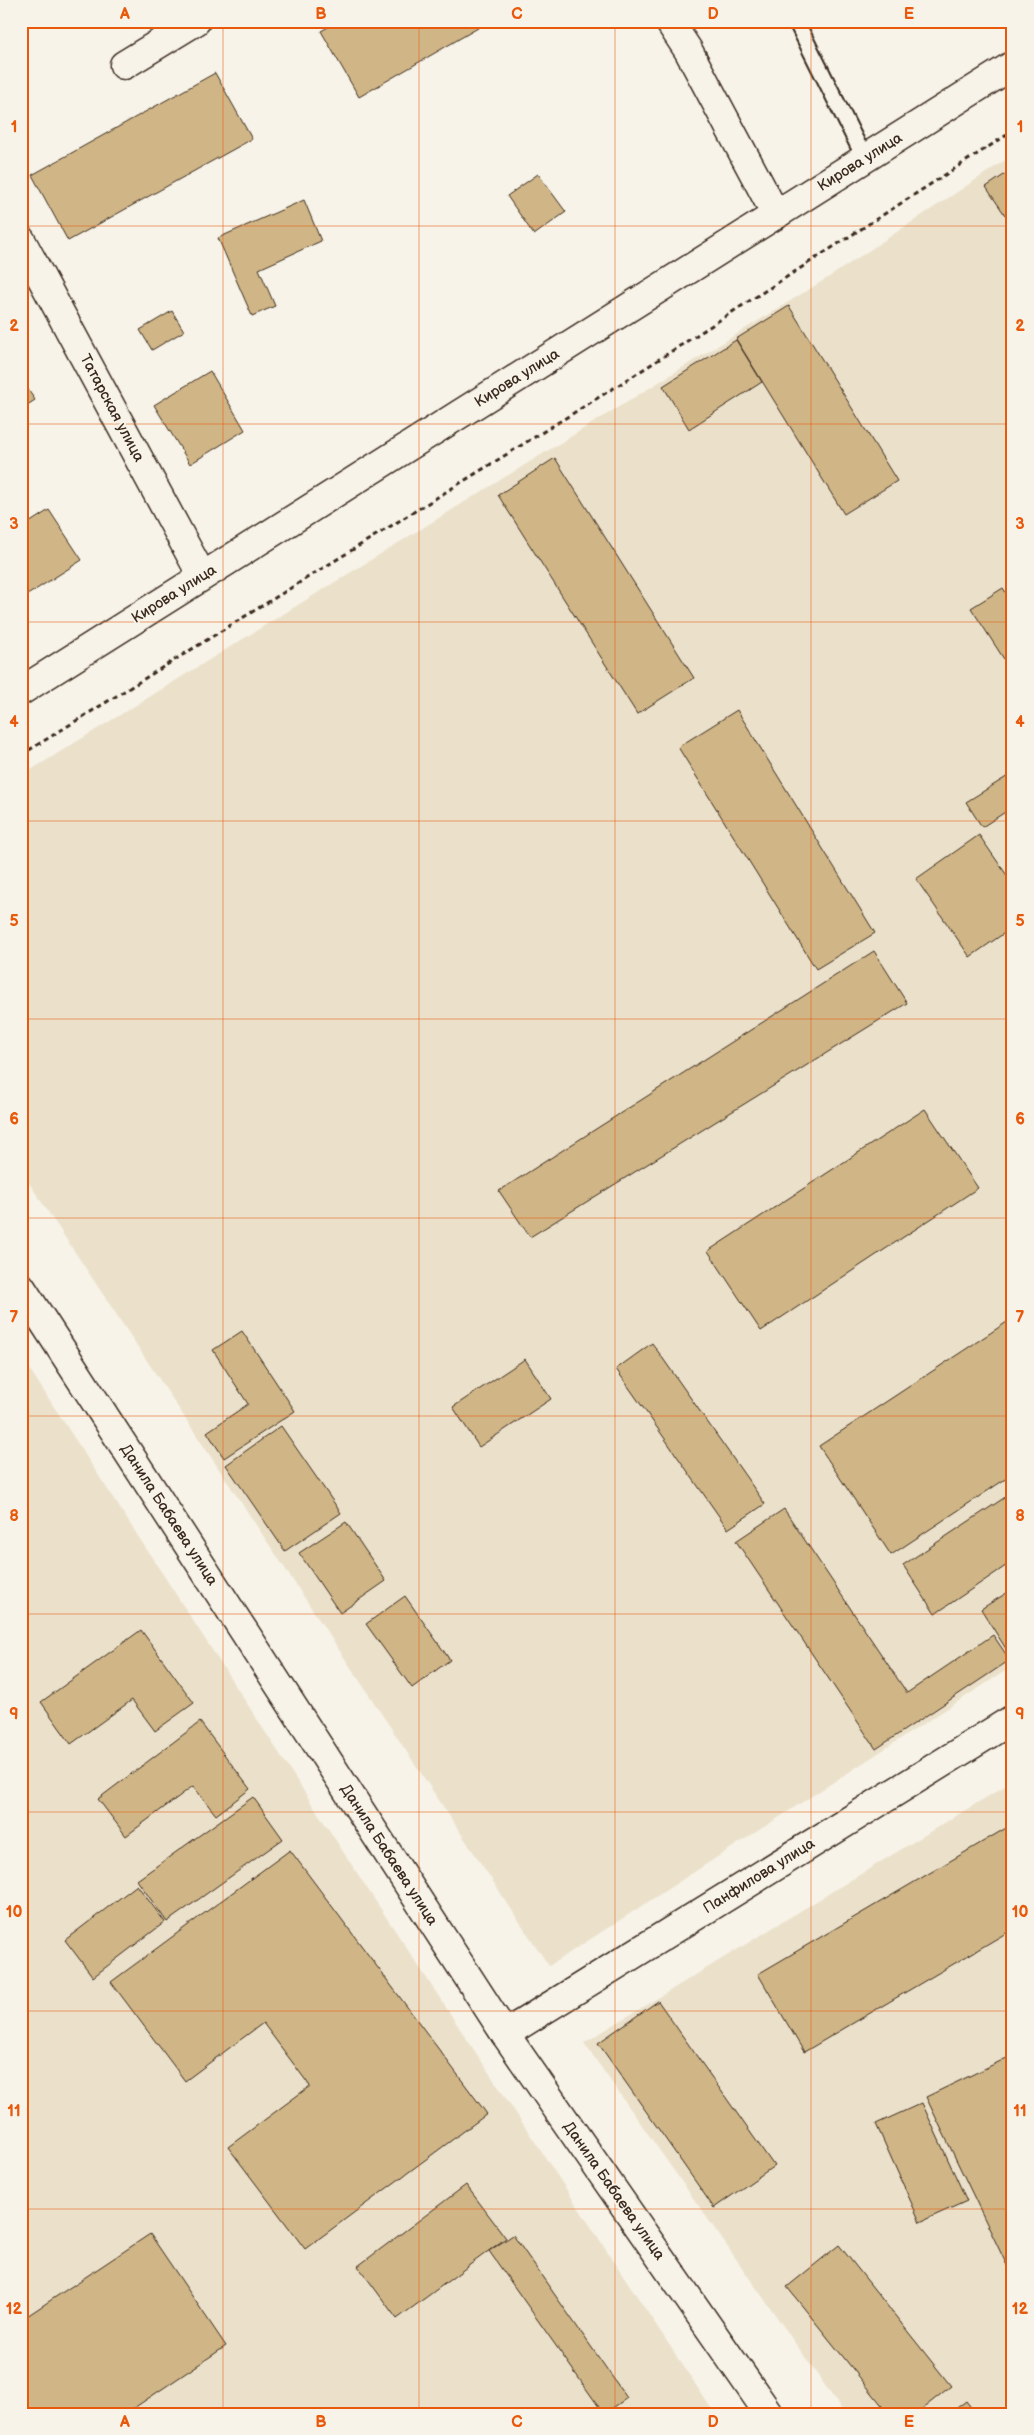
<svg xmlns="http://www.w3.org/2000/svg" width="1034" height="2435" font-family="'Balsamiq Sans',sans-serif">
<rect width="100%" height="100%" fill="#f7f3e8"/>
<filter id="ink" filterUnits="userSpaceOnUse"><feTurbulence type="fractalNoise" baseFrequency=".02" numOctaves="2"/><feDisplacementMap in="SourceGraphic" scale="10" xChannelSelector="R" yChannelSelector="G"/><feConvolveMatrix kernelMatrix="1 2 1 2 8 2 1 2 1" color-interpolation-filters="sRGB"/></filter>
<g filter="url(#ink)">
<g fill="#ebe1cb">
<path d="M1013,155V1666L549,1966L21,1171V776L829,277Z"/>
<path d="M21,1356L357,1873L715,2414H21Z"/>
<path d="M1013,1781V2414H845L584,2043Z"/>
</g>
<g fill="#d0b686" stroke="#3b2a1e">
<path d="M339,21H490L359,97L321,31Z"/>
<path d="M215,73L252,139L68,241L32,175Z"/>
<path d="M1013,169V210L1005,215L986,187Z"/>
<path d="M538,174L566,212L534,235L507,196Z"/>
<path d="M304,200L321,241L259,269L275,306L252,316L218,238Z"/>
<path d="M789,306L897,481L844,514L736,339Z"/>
<path d="M172,311L184,331L152,350L140,330Z"/>
<path d="M736,340L762,382L689,429L663,386Z"/>
<path d="M210,371L245,430L190,464L154,405Z"/>
<path d="M21,379L35,400L21,409Z"/>
<path d="M555,458L694,678L637,714L498,495Z"/>
<path d="M49,510L82,560L21,599V528Z"/>
<path d="M1003,588L1013,604V673L971,608Z"/>
<path d="M737,710L875,933L816,969L678,747Z"/>
<path d="M1013,773V807L982,827L966,802Z"/>
<path d="M979,835L1013,884V927L970,957L916,879Z"/>
<path d="M874,951L907,1003L530,1237L499,1191Z"/>
<path d="M925,1109L978,1188L761,1331L708,1251Z"/>
<path d="M1013,1318V1474L891,1555L819,1446Z"/>
<path d="M242,1331L295,1411L224,1458L207,1432L248,1404L213,1350Z"/>
<path d="M652,1343L765,1504L728,1529L616,1369Z"/>
<path d="M525,1359L551,1399L479,1447L453,1407Z"/>
<path d="M281,1426L341,1513L285,1551L226,1465Z"/>
<path d="M1013,1492V1561L935,1614L903,1565Z"/>
<path d="M784,1509L907,1693L993,1635L1010,1660L876,1749L736,1541Z"/>
<path d="M346,1522L386,1581L340,1613L299,1553Z"/>
<path d="M1013,1589V1660L981,1609Z"/>
<path d="M405,1596L450,1660L412,1688L366,1624Z"/>
<path d="M141,1630L194,1703L155,1731L132,1700L71,1744L41,1702Z"/>
<path d="M200,1722L250,1789L216,1815L193,1786L126,1836L98,1799Z"/>
<path d="M253,1797L283,1839L167,1922L137,1880Z"/>
<path d="M1013,1824V1929L804,2052L758,1974Z"/>
<path d="M290,1850L487,2114L305,2249L228,2147L310,2086L263,2023L185,2081L111,1982Z"/>
<path d="M137,1885L165,1922L93,1977L65,1940Z"/>
<path d="M658,2001L774,2166L714,2208L598,2043Z"/>
<path d="M1013,2055V2278L926,2097Z"/>
<path d="M922,2103L967,2201L920,2222L876,2124Z"/>
<path d="M466,2185L506,2238L397,2319L358,2266Z"/>
<path d="M150,2234L226,2346L125,2414H21V2320Z"/>
<path d="M513,2235L627,2398L604,2414L489,2251Z"/>
<path d="M839,2245L951,2386L916,2414H889L787,2287Z"/>
<path d="M966,2401L976,2414H949Z"/>
</g>
<g fill="none" stroke-linecap="round" stroke-linejoin="round">
<g stroke="#3b2a1e" stroke-width="19">
<path id="lane" d="M796,21L865,159"/>
</g>
<g stroke="#3b2a1e" stroke-width="31">
<g id="street">
<path d="M669,21L688,50L776,215"/>
<path d="M124,65L196,21"/>
<path d="M21,240L202,576"/>
<path d="M21,691L1013,65"/>
<path d="M21,1287L505,2034L769,2414"/>
<path d="M505,2034L1013,1719"/>
</g>
</g>
<path stroke="#3b2a1e" stroke-width="3" stroke-dasharray="5 4" stroke-linecap="butt" d="M21,755L630,378L1013,131"/>
<use href="#lane" stroke="#f7f3e8" stroke-width="15"/>
<use href="#street" stroke="#f7f3e8" stroke-width="28"/>
</g>
</g>
<path fill="none" stroke="#e8590c" stroke-width="1" stroke-opacity="0.55" d="M223,21V2414M419,21V2414M615,21V2414M811,21V2414M21,226H1013M21,424H1013M21,622H1013M21,821H1013M21,1019H1013M21,1218H1013M21,1416H1013M21,1614H1013M21,1812H1013M21,2011H1013M21,2209H1013"/>
<g text-anchor="middle" dominant-baseline="central" stroke-width="4" stroke-linejoin="round" paint-order="stroke">
<g font-size="15" fill="#3b2a1e" stroke="#f7f3e8">
<text transform="translate(860 162) rotate(-32)">Кирова улица</text>
<text transform="translate(517 378) rotate(-32)">Кирова улица</text>
<text transform="translate(112 408) rotate(62)">Татарская улица</text>
<text transform="translate(174 594) rotate(-32)">Кирова улица</text>
<text transform="translate(169 1515) rotate(57)">Данила Бабаева улица</text>
<text transform="translate(389 1855) rotate(57)">Данила Бабаева улица</text>
<text transform="translate(759 1876) rotate(-32)">Панфилова улица</text>
<text transform="translate(614 2191) rotate(55)">Данила Бабаева улица</text>
</g>
</g>
<rect width="1034" height="2435" fill="none" stroke="#f7f3e8" stroke-width="55"/>
<rect x="28" y="28" width="978" height="2380" fill="none" stroke="#e8590c" stroke-width="2"/>
<g font-size="16" text-anchor="middle" font-weight="bold" fill="#e8590c">
<text x="125" y="19">A</text>
<text x="321" y="19">B</text>
<text x="517" y="19">C</text>
<text x="713" y="19">D</text>
<text x="909" y="19">E</text>
<text x="14" y="132">1</text>
<text x="1020" y="132">1</text>
<text x="14" y="331">2</text>
<text x="1020" y="331">2</text>
<text x="14" y="529">3</text>
<text x="1020" y="529">3</text>
<text x="14" y="727">4</text>
<text x="1020" y="727">4</text>
<text x="14" y="926">5</text>
<text x="1020" y="926">5</text>
<text x="14" y="1124">6</text>
<text x="1020" y="1124">6</text>
<text x="14" y="1322">7</text>
<text x="1020" y="1322">7</text>
<text x="14" y="1521">8</text>
<text x="1020" y="1521">8</text>
<text x="14" y="1719">9</text>
<text x="1020" y="1719">9</text>
<text x="14" y="1917">10</text>
<text x="1020" y="1917">10</text>
<text x="14" y="2116">11</text>
<text x="1020" y="2116">11</text>
<text x="14" y="2314">12</text>
<text x="1020" y="2314">12</text>
<text x="125" y="2427">A</text>
<text x="321" y="2427">B</text>
<text x="517" y="2427">C</text>
<text x="713" y="2427">D</text>
<text x="909" y="2427">E</text>
</g>
</svg>
